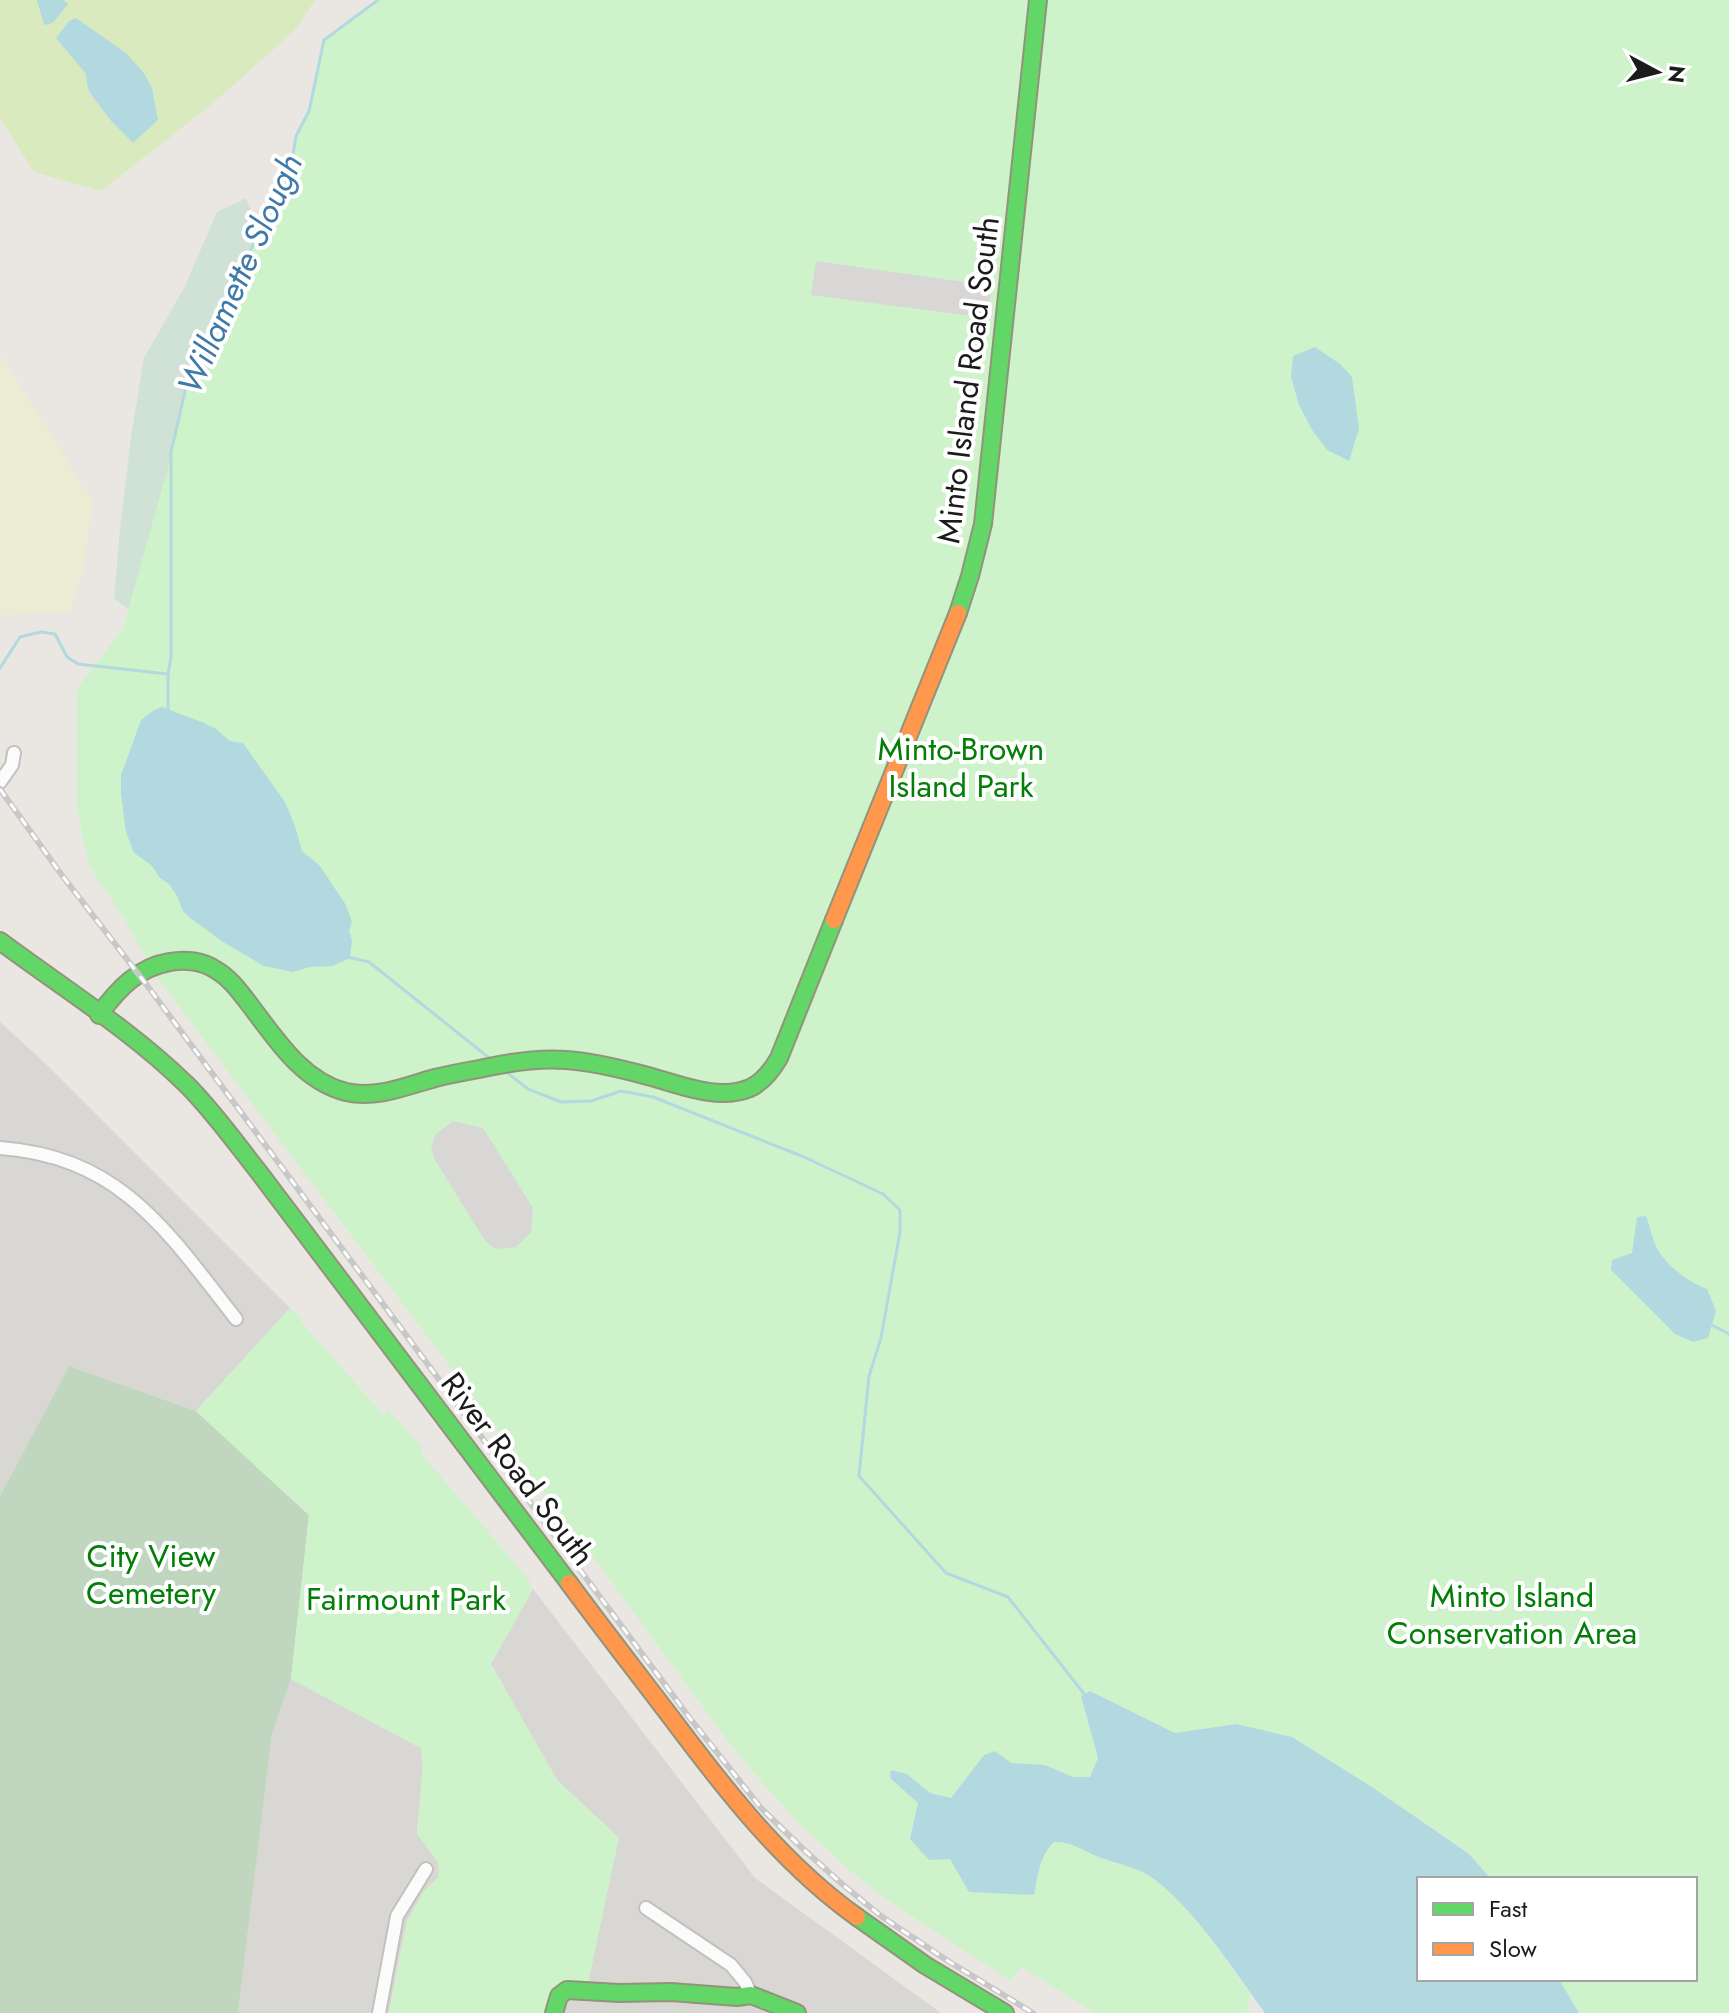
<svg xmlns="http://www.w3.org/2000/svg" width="1729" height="2013" font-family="Jost,sans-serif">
<rect width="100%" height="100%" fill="#eae7e2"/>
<g fill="#d9d7d4">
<path d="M0,1022L46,1064L290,1308L196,1411L69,1366L0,1496Z"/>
<path d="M533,1589L755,1878L941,2013H550L557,1985L619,1838L557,1780L491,1664Z"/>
<path d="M291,1679L421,1748L423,1765L417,1833L438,1862L439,1870L438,1878L424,1891L400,1953L389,2013H238L272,1734Z"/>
</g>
<path fill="#ecebd4" d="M0,353L93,502L83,571L69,612L0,615Z"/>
<path fill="#d8eabe" d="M0,0H315L294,31L211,105L101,191L34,172L0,118Z"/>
<path fill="#d0e2d5" d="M246,198L267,250L143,619L114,599L120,529L131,437L144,358L184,288L217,212Z"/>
<path fill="#c1d6bf" d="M69,1366L196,1411L309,1515L291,1679L272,1734L238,2013H0V1496Z"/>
<g fill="#cef3cb">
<path d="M378,0H1729V2013H1579L1559,1979H1695V1879H1491L1468,1852L1372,1787L1292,1737L1236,1724L1175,1733L1090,1691L1081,1696L1098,1758L1090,1777H1073L1045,1765L1011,1763L984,1755L952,1798L930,1793L907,1774L890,1778L918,1803L950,1859L1034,1895C1038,1876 1039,1857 1054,1842C1072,1841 1085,1852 1101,1858C1116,1863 1135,1867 1148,1875C1187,1900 1222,1956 1250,1993L1247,2013H1095L1021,1967L1011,1981L890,1902L848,1869L800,1824L765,1786L728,1741L596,1561L160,981L126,922L89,866L77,810V689L123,628L176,439L190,370L261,229L269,203L289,179L296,136L309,111L324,40Z"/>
<path d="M290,1308L302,1319L301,1322L384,1415L389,1410L423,1448L420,1452L531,1582L529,1584L533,1589L491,1664L557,1780L619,1838L588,1984L557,1985L550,2013H389L407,1920L424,1891L438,1878L439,1871L438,1862L417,1834L423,1765L421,1748L291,1679L309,1515L196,1411Z"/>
</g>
<g fill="#d8d7d5">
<path d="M816,261L992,286L987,318L811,295Z"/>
<path d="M453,1121L483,1128L533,1208L531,1232L516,1247L496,1249L486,1242L435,1160L431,1146L436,1134Z"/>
</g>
<g fill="#b3d9e0">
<path d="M37,0H63L68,4L53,23L44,25Z"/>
<path d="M76,18L126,53L144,73L152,88L158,120L133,143L112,122L93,97L88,89L86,74L56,38L69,21Z"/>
<path d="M1315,347L1340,364L1352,377L1359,429L1349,461L1327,450L1312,430L1299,405L1291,377L1293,356Z"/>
<path d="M162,707L202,722L216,729L230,741L243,743L285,802L295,826L302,851L320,866L346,905L352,922L349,931L352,940L350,958L333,966L310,967L293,972L264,966L223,942L189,917L183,911L177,896L169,884L160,878L151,865L134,853L126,832L121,794V775L141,720L154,710Z"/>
<path d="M1646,1216C1650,1226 1652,1238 1657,1248C1666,1266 1689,1282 1707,1289L1716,1311L1708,1338L1693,1342L1675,1334L1611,1270L1612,1260L1632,1253L1637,1217Z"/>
<path d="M1090,1691L1175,1733L1236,1724L1292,1737L1372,1787L1468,1853L1491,1879H1419V1979H1559L1579,2013H1265C1235,1972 1190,1902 1148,1875C1134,1867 1116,1863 1101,1858C1085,1852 1072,1841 1054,1842C1039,1857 1038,1876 1034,1895L969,1892L950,1859L929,1860L910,1839L918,1803L890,1778L891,1770L907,1774L930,1793L951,1798L984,1755L995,1751L1011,1763L1045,1765L1073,1777H1090L1098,1758L1081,1696Z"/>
</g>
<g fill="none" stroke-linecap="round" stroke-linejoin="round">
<g stroke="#b3d9e0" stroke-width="3">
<path d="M0,668L20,637L41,632L55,634L67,657L78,664L168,674V712"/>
<path d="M168,674L171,657V452L190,370L261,229L269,203L289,179L296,136L309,111L324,40L378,0"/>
<path d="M348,957L369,962L493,1061"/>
<path d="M505,1071L528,1089L561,1102L591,1101L621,1091L653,1097L804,1157L883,1194L900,1210V1232L881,1338L869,1376L859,1476L946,1573L1008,1597L1085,1695"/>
<path d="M1712,1325L1729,1334"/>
</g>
<g stroke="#c2c1bf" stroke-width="16">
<g id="street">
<path d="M0,782L12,765L14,753"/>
<path d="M0,1148C121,1157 167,1231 236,1319"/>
<path d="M646,1908L731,1965L745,1982L751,1995"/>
<path d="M379,2013L397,1916L426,1869"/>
</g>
</g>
<g stroke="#93937b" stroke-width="20">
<g id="fast">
<path d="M958,613L970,576L983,524L1038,0"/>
<path d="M0,941C63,988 131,1030 187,1085C213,1111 235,1142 258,1171L569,1583"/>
<path d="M99,1015C117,990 138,967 170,962C185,959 203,961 216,970C230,978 240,992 250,1005C276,1039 302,1081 346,1092C377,1099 406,1086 435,1078C455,1073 475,1070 494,1066C519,1061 541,1058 566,1060C593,1062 618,1068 644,1075C676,1083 717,1102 750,1088C763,1082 772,1070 779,1058L834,920"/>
<path d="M857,1917L925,1965L1005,2013"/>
<path d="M554,2013L559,1996L567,1990L619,1993L671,1992L737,1997L751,1995L797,2013"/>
</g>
</g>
<g stroke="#93937b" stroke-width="20">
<g id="slow">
<path d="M834,920L958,613"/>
<path d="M569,1583C603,1629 638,1674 673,1720C727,1792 783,1864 857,1917"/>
</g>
</g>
<use href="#street" stroke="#fcfbfb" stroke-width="12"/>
<use href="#fast" stroke="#63d668" stroke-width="16"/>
<use href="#slow" stroke="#ff974d" stroke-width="16"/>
<g stroke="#c9c8c8" stroke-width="6">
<path id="rail" d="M0,789L61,874L146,984L689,1717L761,1808L802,1848L842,1884L881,1916L948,1961L1033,2013"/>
</g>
<use href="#rail" stroke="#fff" stroke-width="3" stroke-dasharray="9" stroke-linecap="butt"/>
</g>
<g text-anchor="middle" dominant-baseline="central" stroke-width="8" stroke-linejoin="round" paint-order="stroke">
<g font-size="32" fill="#1b1b1b" stroke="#fff">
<text transform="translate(968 380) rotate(-83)">Minto Island Road South</text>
<text transform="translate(518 1469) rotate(53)">River Road South</text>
</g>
<g font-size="32" fill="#037e07" stroke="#fff">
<text x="961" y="749">Minto-Brown<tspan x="961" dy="37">Island Park</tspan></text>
<text x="151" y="1556">City View<tspan x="151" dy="37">Cemetery</tspan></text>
<text x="1512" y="1596">Minto Island<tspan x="1512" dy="37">Conservation Area</tspan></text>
<text x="406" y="1599">Fairmount Park</text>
</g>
<g font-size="34" font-style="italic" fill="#407aa8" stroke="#fff">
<text transform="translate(240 274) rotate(-66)">Willamette Slough</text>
</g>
</g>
<rect x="1417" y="1877" width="280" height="104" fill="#ffffff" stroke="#a4a4a4" stroke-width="2"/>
<rect x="1433" y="1903" width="40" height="12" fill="#63d668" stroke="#a4a4a4" stroke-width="2"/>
<text x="1489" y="1917" font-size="24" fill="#1b1b1b">Fast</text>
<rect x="1433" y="1943" width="40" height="12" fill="#ff974d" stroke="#a4a4a4" stroke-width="2"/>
<text x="1489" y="1957" font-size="24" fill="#1b1b1b">Slow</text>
<g transform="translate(1657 72) rotate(97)" stroke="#ffffff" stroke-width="6" paint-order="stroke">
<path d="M0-6L14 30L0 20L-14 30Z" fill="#1b1b1b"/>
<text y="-12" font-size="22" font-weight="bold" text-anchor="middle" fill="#1b1b1b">N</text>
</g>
</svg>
